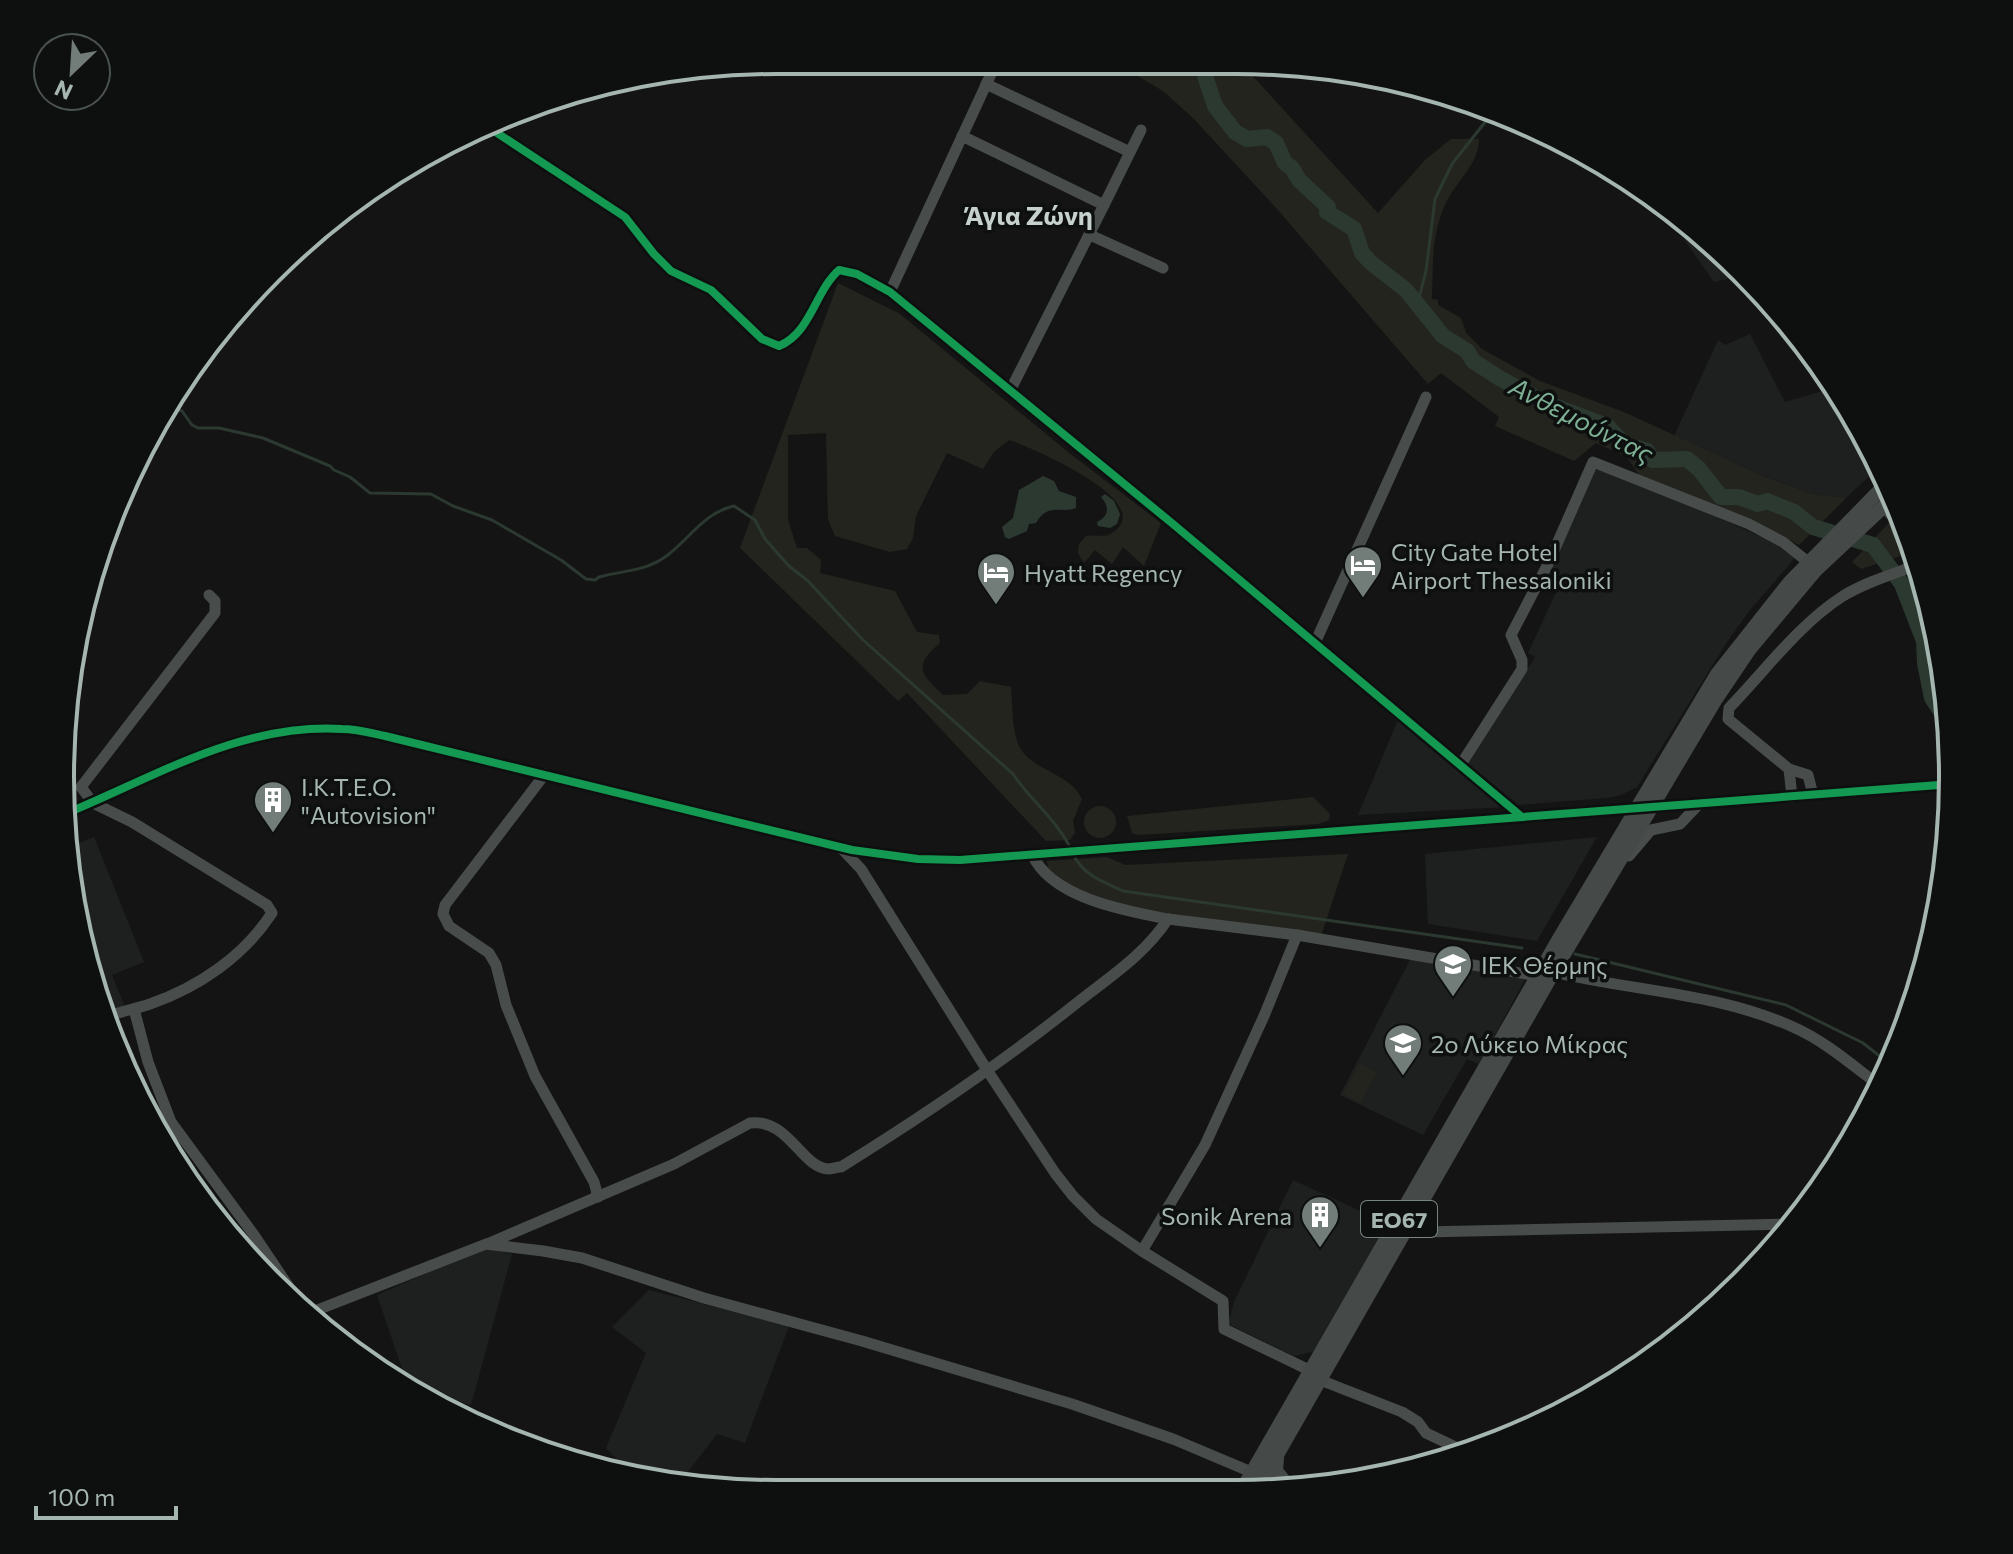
<svg xmlns="http://www.w3.org/2000/svg" width="2013" height="1554" font-family="Commissioner,sans-serif">
<rect width="100%" height="100%" fill="#141414"/>
<g fill="#1e2020">
<path d="M1670,207L1672,208L1737,277L1714,282L1662,208Z"/>
<path d="M1750,334L1785,402L1837,387L1879,467L1846,498L1813,494L1763,476L1674,436L1718,340L1725,345Z"/>
<path d="M1594,468L1708,513L1777,544L1796,557L1750,610L1725,645L1637,787L1621,795L1606,798L1518,805L1468,764L1535,657L1528,653L1558,588L1545,583Z"/>
<path d="M1398,720L1506,807L1358,815Z"/>
<path d="M94,837L144,962L112,975L125,1007L107,1014L85,963L69,847Z"/>
<path d="M1597,837L1537,941L1428,924L1425,854Z"/>
<path d="M1412,956L1528,974L1479,1064L1467,1059L1423,1135L1340,1095Z"/>
<path d="M1293,1180L1391,1225L1316,1351L1294,1356L1228,1324L1234,1302Z"/>
<path d="M486,1247L512,1254L471,1405L408,1386L377,1295Z"/>
<path d="M649,1290L789,1326L745,1443L717,1434L677,1486L625,1468L606,1448L646,1353L612,1327Z"/>
</g>
<g fill="#24241e">
<path d="M1112,61H1239L1378,213L1425,160L1451,139H1479C1480,163 1454,184 1445,205C1431,235 1433,268 1432,299L1438,300V305L1461,318L1466,333L1482,349L1540,381L1624,412L1763,476L1813,494L1846,498L1799,545L1751,520L1639,475L1627,457L1596,443L1574,461L1495,426L1499,417L1441,373L1428,384L1277,209L1193,118L1163,91Z"/>
<path d="M838,283L900,314L1068,452L1161,523L1144,566L1123,547L1112,564L1095,550L1084,563L1078,553L1079,544L1086,536C1094,534 1103,538 1110,534C1164,504 1030,447 1009,440L994,452L983,469L947,453L916,516L913,538L907,549L890,552L835,536L828,519L826,433L788,435V520L797,548H807L821,560L820,573L895,591L917,632L939,635L940,643C913,666 920,673 943,695L967,694L980,681L1011,687C1013,706 1011,735 1022,751C1038,772 1070,774 1082,799L1073,821L1075,833L1070,840L1046,841L907,693L898,701L740,548Z"/>
<path d="M1889,523L1895,527L1913,552L1861,569L1852,562Z"/>
<path d="M1313,797L1330,814L1329,820L1318,824L1138,835L1132,833L1127,816Z"/>
<circle cx="1100" cy="822" r="16"/>
<path d="M1348,854L1321,936L1140,910L1073,890L1049,873L1047,861L1107,857L1125,865Z"/>
<path d="M1360,1063L1377,1073L1360,1103L1343,1094Z"/>
</g>
<g fill="#2b3931">
<path d="M1043,476L1054,481L1059,491L1076,497V508C1061,514 1048,502 1036,523L1029,524L1027,531L1009,539L1005,537L1002,527L1013,518L1019,490Z"/>
<path d="M1105,494L1114,501L1120,514L1117,524L1110,528L1098,526L1097,522C1109,516 1110,507 1101,497Z"/>
</g>
<g fill="none" stroke-linecap="round" stroke-linejoin="round">
<g stroke="#2b3931" stroke-width="3">
<path d="M1417,306L1426,271L1435,199L1452,164L1493,112"/>
<path d="M168,402L173,408L182,411L192,425L198,428H219L263,438L330,466L334,470L350,477L370,493L431,494L453,506L492,520L561,560L586,579L595,580L599,577C621,571 646,571 665,557C689,540 703,513 734,506L755,520L765,539L789,566L808,581L862,639L1013,774C1030,800 1055,818 1070,847"/>
<path d="M1073,854C1083,875 1103,882 1123,891L1522,948"/>
<path d="M1575,954L1786,1005L1863,1043L1891,1065"/>
</g>
<path stroke="#2b3931" stroke-width="16" d="M1200,61L1215,106L1235,132L1247,139L1267,137L1276,143L1285,163L1292,168L1299,180L1328,207L1327,212L1354,229L1362,253L1370,262L1406,290L1443,336L1467,351L1473,361L1501,379L1546,403L1607,426L1624,444L1647,451L1653,460L1687,459L1699,469L1721,497H1739L1758,504L1767,501L1794,512L1813,527L1873,545L1902,584L1924,641L1925,663L1932,698L1945,718L1950,743"/>
<g stroke="#484d4c" stroke-width="11">
<path d="M1014,61L1034,68"/>
<path d="M986,84L1130,152"/>
<path d="M488,127L625,217L654,254L671,271L711,290L762,339L779,346C811,333 815,291 839,270L857,274L890,292L1173,524L1522,817"/>
<path d="M962,136L1104,205L1010,391"/>
<path d="M1104,205L1141,130"/>
<path d="M1090,235L1163,268"/>
<path d="M890,292L997,61"/>
<path d="M1883,506L1908,533"/>
<path d="M1315,643L1426,397"/>
<path d="M1460,766L1522,669V660L1511,635L1549,562L1593,462L1749,524L1783,542L1808,562"/>
<path d="M1789,769L1808,775L1813,795"/>
<path d="M545,774L445,905L443,914L449,926L489,953L496,965L506,1005L535,1076L594,1182L598,1197"/>
<path d="M1792,797L1789,769L1728,719L1729,708C1766,670 1798,625 1843,596C1866,582 1893,574 1917,565"/>
<path d="M65,814C155,777 241,723 342,729C356,729 371,733 385,736L852,850L918,859L960,860L1952,784"/>
<path d="M843,850L861,869L987,1070L1055,1173L1073,1196L1096,1219L1142,1251"/>
<path d="M1629,856L1651,830L1680,824L1699,804"/>
<path d="M1168,919L1297,935L1538,976"/>
<path d="M1297,935L1264,1016L1205,1145L1142,1251L1223,1301L1224,1329L1311,1371"/>
<path d="M1553,972C1633,991 1718,993 1793,1027C1825,1041 1852,1065 1880,1086"/>
<path d="M134,1009L148,1062L171,1122L254,1235L307,1314"/>
<path d="M109,1016C122,1011 136,1009 150,1004C199,987 244,956 272,913L267,905L132,822L93,803L81,787L215,613V601L209,595"/>
<path d="M1408,1227L1425,1232L1792,1224"/>
<path d="M487,1244L674,1164L750,1123C788,1118 801,1167 828,1169C832,1169 836,1167 841,1167C923,1116 1003,1062 1078,1002C1111,976 1145,954 1168,919C1126,911 1051,898 1032,854"/>
<path d="M307,1314L486,1244L543,1251L582,1258L704,1298L862,1341L1072,1404L1173,1439L1289,1488"/>
<path d="M1320,1380L1402,1412L1418,1422L1426,1433L1470,1454"/>
</g>
<g stroke="#454948" stroke-width="14">
<path d="M1277,1458L1276,1471L1290,1488"/>
<path d="M1243,1488L1560,937L1717,674L1789,583L1888,482"/>
<path d="M1258,1488L1557,966L1716,699L1749,650L1815,571L1895,496"/>
</g>
<g stroke="#0e1010" stroke-width="13">
<g id="cycleway">
<path d="M488,127L625,217L654,254L671,271L711,290L762,339L779,346C811,333 815,291 839,270L857,274L890,292L1173,524L1522,817"/>
<path d="M65,814C155,777 241,723 342,729C356,729 371,733 385,736L852,850L918,859L960,860L1952,784"/>
</g>
</g>
<use href="#cycleway" stroke="#139951" stroke-width="8"/>
</g>
<defs>
<g id="hotel-pin" transform="scale(2)"><path d="M0 17L-7.5 6A9.5 9.5 0 1 1 7.5 6Z" fill="#727d79" stroke="#0e1010"/><path d="M-6-4.5h1.5V1H6V5H4.5V3h-9V5H-6ZM-4 0a1.8 1.8 0 1 1 3.6 0ZM.5 0V-2.5h3Q6-2.5 6 0Z" fill="#fff"/></g>
<g id="building-pin" transform="scale(2)"><path d="M0 17L-7.5 6A9.5 9.5 0 1 1 7.5 6Z" fill="#727d79" stroke="#0e1010"/><path d="M-4-6H4V6H1V3H-1V6H-4ZM-2.5-4.3h1.7v1.8h-1.7ZM.8-4.3h1.7v1.8H.8ZM-2.5-1h1.7V.8h-1.7ZM.8-1h1.7V.8H.8Z" fill="#fff"/></g>
<g id="school-pin" transform="scale(2)"><path d="M0 17L-7.5 6A9.5 9.5 0 1 1 7.5 6Z" fill="#727d79" stroke="#0e1010"/><path d="M0-5L7-2L0 1L-7-2ZM-4 1L0 2.5L4 1V4Q0 6-4 4Z" fill="#fff"/></g>
</defs>
<g fill-rule="evenodd">
<use href="#hotel-pin" x="1363" y="565"/>
<use href="#hotel-pin" x="996" y="572"/>
<use href="#building-pin" x="273" y="800"/>
<use href="#school-pin" x="1453" y="964"/>
<use href="#school-pin" x="1403" y="1043"/>
<use href="#building-pin" x="1320" y="1215"/>
</g>
<g text-anchor="middle" dominant-baseline="central" stroke-width="7" stroke-linejoin="round" paint-order="stroke">
<rect fill="#0e1010" stroke="#788480" stroke-width="2" x="1361" y="1201" width="76" height="36" rx="6"/>
<g font-size="22" font-weight="bold" fill="#a5b5b0">
<text x="1399" y="1219">ΕΟ67</text>
</g>
<g font-size="24" fill="#a5b5b0" stroke="#0e1010" text-anchor="start">
<text x="1391" y="551">City Gate Hotel<tspan x="1391" dy="28">Airport Thessaloniki</tspan></text>
<text x="1024" y="572">Hyatt Regency</text>
<text x="301" y="786">I.Κ.Τ.Ε.Ο.<tspan x="301" dy="28">"Autovision"</tspan></text>
<text x="1481" y="964">ΙΕΚ Θέρμης</text>
<text x="1431" y="1043">2ο Λύκειο Μίκρας</text>
<text x="1292" y="1215" text-anchor="end">Sonik Arena</text>
</g>
<g font-size="26" font-weight="bold" fill="#c6d1ce" stroke="#0e1010">
<text x="1029" y="214">Άγια Ζώνη</text>
</g>
<g font-size="26" font-style="italic" fill="#7daf94" stroke="#0e1010">
<text transform="translate(1582 419) rotate(27)">Ανθεμούντας</text>
</g>
</g>
<path d="M0 0H2013V1554H0ZM777 74H1236A703 703 0 0 1 1939 777V777A703 703 0 0 1 1236 1480H777A703 703 0 0 1 74 777V777A703 703 0 0 1 777 74Z" fill="#0e1010" fill-rule="evenodd"/>
<path fill="none" stroke="#a5b5b0" stroke-width="4" d="M777 74H1236A703 703 0 0 1 1939 777V777A703 703 0 0 1 1236 1480H777A703 703 0 0 1 74 777V777A703 703 0 0 1 777 74Z"/>
<g transform="translate(72 72) rotate(205)"><circle r="38" fill="#0e1010" stroke="#4a5250" stroke-width="2"/>
<path d="M0-6L14 30L0 20L-14 30Z" fill="#727d79"/>
<text y="-12" font-size="22" font-weight="bold" text-anchor="middle" fill="#a5b5b0">N</text>
</g>
<path d="M36 1506v12h140v-12" fill="none" stroke="#a5b5b0" stroke-width="4"/>
<text x="48" y="1506" font-size="24" fill="#a5b5b0" stroke="#0e1010" stroke-width="6" paint-order="stroke">100 m</text>
</svg>
